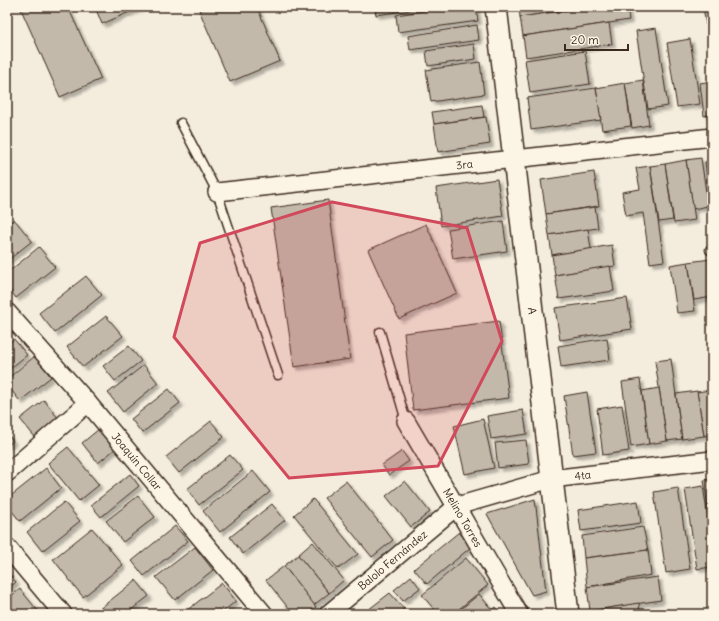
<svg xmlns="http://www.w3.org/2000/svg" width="719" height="621" font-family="Delius,sans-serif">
<defs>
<filter id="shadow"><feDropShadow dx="3.5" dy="3.5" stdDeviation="1" flood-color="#0004"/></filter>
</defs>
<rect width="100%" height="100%" fill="#f4eddd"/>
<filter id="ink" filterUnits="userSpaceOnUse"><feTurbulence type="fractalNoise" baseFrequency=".025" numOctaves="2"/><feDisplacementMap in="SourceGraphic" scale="8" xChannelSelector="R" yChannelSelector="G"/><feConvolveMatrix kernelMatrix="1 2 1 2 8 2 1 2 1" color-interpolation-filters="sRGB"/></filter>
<g filter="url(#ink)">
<g fill="#c3b9aa" stroke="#3b2a1e" filter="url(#shadow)">
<path d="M20,7H68L101,79L60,97Z"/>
<path d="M95,7H141L102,24Z"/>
<path d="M207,7H257L280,61L230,82L199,10Z"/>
<path d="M375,7H431L376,15Z"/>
<path d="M452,7H476L478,21L398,32L396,15Z"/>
<path d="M519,7H577V9L520,17Z"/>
<path d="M588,7H627L629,20L523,36L520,17Z"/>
<path d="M703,7H712V24L706,25Z"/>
<path d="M609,23L612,44L526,57L523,36Z"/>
<path d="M712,24V45H711L707,25Z"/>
<path d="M477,25L479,40L410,50L408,36Z"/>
<path d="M656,28L668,106L648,109L636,31Z"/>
<path d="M690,39L700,104L677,107L667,43Z"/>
<path d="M474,44L476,59L428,66L426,51Z"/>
<path d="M712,45V74L708,46Z"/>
<path d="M585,51L590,84L530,93L525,60Z"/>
<path d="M480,62L484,94L431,102L426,70Z"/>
<path d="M643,80L649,125L632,128L625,83Z"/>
<path d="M712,81V114L704,116L700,83Z"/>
<path d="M625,83L631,126L602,130L596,88Z"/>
<path d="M596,88L601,120L531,130L527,98Z"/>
<path d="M482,105L484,117L434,124L432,112Z"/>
<path d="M486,117L490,144L438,152L434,124Z"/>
<path d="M701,158L708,206L693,209L686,160Z"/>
<path d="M686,160L695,220L674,223L665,164Z"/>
<path d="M712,161V211L705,162Z"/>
<path d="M665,164L673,220L659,222L650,166Z"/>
<path d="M650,166L664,261L650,263L643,213L626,216L622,192L640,189L636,168Z"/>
<path d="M594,172L599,206L546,214L541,180Z"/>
<path d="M497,179L503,216L441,226L436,188Z"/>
<path d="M328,200L350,359L294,367L271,208Z"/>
<path d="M595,207L598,228L549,235L546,214Z"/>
<path d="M14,219L32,241L7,261V225Z"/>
<path d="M503,221L507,251L453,259L448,229Z"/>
<path d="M426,224L457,293L399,319L368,250Z"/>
<path d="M588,229L591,249L552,255L549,235Z"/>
<path d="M612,245L615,266L555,275L552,255Z"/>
<path d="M39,247L55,267L16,298L7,286V273Z"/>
<path d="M711,259L712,268V297L694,300L688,262Z"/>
<path d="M688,262L695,311L677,313L670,265Z"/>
<path d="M610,266L614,291L559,299L555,275Z"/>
<path d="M86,276L102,295L55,333L39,313Z"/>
<path d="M627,298L632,329L560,340L555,308Z"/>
<path d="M106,316L123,336L83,367L67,347Z"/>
<path d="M499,321L509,398L413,410L404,333Z"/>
<path d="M607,338L610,360L561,367L558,346Z"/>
<path d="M14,339L27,355L7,371V345Z"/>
<path d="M129,346L141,361L115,381L103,366Z"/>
<path d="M35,356L51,377L20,401L7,385V379Z"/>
<path d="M671,359L682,439L667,441L655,361Z"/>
<path d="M144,365L158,383L123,412L108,393Z"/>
<path d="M712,366V402L707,367Z"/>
<path d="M640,379L649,444L631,447L622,382Z"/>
<path d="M659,388L667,441L649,444L642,391Z"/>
<path d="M169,389L180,403L142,433L131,419Z"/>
<path d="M710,390L712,402V434L704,436L697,392Z"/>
<path d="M697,391L704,436L682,439L676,394Z"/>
<path d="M587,392L596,452L573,455L564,396Z"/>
<path d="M44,400L58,418L35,437L20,419Z"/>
<path d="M622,405L629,451L603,455L597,409Z"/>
<path d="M523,410L527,434L491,439L487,416Z"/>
<path d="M483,419L494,468L465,474L454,426Z"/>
<path d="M211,421L224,437L179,473L166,457Z"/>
<path d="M99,429L115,449L98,463L82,443Z"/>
<path d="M7,433L13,441L7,446Z"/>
<path d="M526,440L529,464L498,468L495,443Z"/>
<path d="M68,447L99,485L79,501L48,463Z"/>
<path d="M402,451L409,461L389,475L382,465Z"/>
<path d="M230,455L243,470L199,505L187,489Z"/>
<path d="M46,468L61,488L20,521L7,505V499Z"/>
<path d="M253,471L270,492L220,532L203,511Z"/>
<path d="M130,474L139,486L101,517L91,505Z"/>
<path d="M712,479V534L704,480Z"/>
<path d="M346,481L393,540L372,557L324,498Z"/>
<path d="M405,481L430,512L411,527L386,496Z"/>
<path d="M703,486L712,544V567L697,569L685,489Z"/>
<path d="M678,488L690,569L666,573L654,492Z"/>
<path d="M138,496L155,517L123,542L106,521Z"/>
<path d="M313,499L358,554L338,569L294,515Z"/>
<path d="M535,499L546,591L532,595L487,514Z"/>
<path d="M638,501L641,523L581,531L578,510Z"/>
<path d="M64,502L80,521L42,551L27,532Z"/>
<path d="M272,504L285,520L243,554L230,537Z"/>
<path d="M175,526L188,541L144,576L132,561Z"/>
<path d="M643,527L648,550L584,558L582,536Z"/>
<path d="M92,528L123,565L83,597L53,559Z"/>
<path d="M459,532L471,547L427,584L414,569Z"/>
<path d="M313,542L344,580L329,593L298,555Z"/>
<path d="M195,547L213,570L175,600L156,577Z"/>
<path d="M648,550L651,575L587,587L584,558Z"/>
<path d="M298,555L329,593L314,605L284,566Z"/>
<path d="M466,558L488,585L453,614H438L422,595Z"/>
<path d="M284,566L316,607L307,614H293L266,580Z"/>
<path d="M7,571L16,582L7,590Z"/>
<path d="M411,576L420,588L403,601L394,590Z"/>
<path d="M658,577L661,600L590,611L587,587Z"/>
<path d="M136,580L149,596L126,614H93Z"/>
<path d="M222,583L236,601L220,614H188L186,611Z"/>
<path d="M20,589L38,611L34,614H7V599Z"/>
<path d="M390,593L404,609L398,614L364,613Z"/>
<path d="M479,594L492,610L487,614H455Z"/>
<path d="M639,603L640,614H591L590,611Z"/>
<path d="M496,607L502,614H487Z"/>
</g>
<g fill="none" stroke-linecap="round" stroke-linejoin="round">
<g stroke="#3b2a1e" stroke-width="11">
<g id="service">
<path d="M181,123L217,192L278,375"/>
<path d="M710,250L712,249"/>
<path d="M380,332L406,421"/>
</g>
</g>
<g stroke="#3b2a1e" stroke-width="20">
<g id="minor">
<path id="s1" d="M217,192L712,137"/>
<path id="s2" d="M7,312L88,403L264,614"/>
<path id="s3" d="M406,421L519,614"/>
<path d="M7,473L88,403"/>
<path d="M7,547L63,614"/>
<path id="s4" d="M328,614L457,506L551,479L712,460"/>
</g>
</g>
<g stroke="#3b2a1e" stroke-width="24">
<g id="tertiary">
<path id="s5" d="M496,7L568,614"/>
</g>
</g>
<use href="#service" stroke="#fcf5e5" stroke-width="8"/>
<use href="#minor" stroke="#fcf5e5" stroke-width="17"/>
<use href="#tertiary" stroke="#fcf5e5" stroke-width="21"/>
</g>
</g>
<path fill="#d1495b" fill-opacity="0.2" stroke="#d1495b" stroke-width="3" stroke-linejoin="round" d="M332,202L467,228L502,341L438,466L289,478L174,337L200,243Z"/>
<g text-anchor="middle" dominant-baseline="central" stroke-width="4" stroke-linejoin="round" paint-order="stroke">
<g font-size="11" fill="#3b2a1e" stroke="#fcf5e5">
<text stroke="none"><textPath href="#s1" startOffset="249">3ra</textPath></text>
<text stroke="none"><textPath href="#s5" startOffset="306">A</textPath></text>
<text stroke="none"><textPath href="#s2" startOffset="198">Joaquín Collar</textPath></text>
<text stroke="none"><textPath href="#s4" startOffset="298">4ta</textPath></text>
<text stroke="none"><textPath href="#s3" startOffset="112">Melino Torres</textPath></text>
<text stroke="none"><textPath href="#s4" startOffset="84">Balolo Fernández</textPath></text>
</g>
</g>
<rect width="719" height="621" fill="none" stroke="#fcf5e5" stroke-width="24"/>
<rect x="12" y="12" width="695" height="597" fill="none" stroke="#3b2a1e" stroke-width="1.5" filter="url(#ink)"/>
<path d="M565 44v6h63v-6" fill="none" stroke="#3b2a1e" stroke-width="2"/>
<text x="571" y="44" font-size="12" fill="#3b2a1e" stroke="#fcf5e5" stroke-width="3" paint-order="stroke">20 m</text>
</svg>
